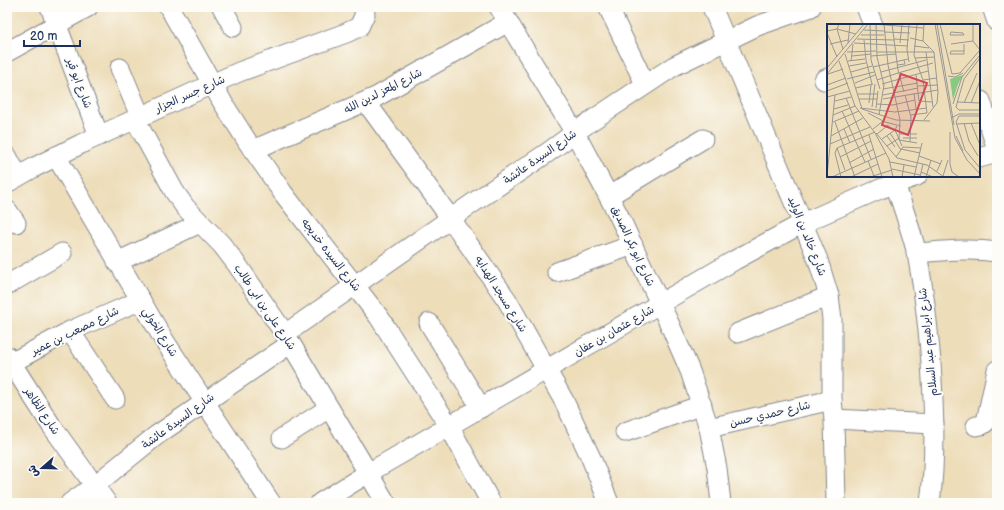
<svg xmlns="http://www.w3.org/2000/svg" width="1004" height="510" font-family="'Balsamiq Sans','Playpen Sans Arabic',sans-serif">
<rect width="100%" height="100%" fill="#fdfcf7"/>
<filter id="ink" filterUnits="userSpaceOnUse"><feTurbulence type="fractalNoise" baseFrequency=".025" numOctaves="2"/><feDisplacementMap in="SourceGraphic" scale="8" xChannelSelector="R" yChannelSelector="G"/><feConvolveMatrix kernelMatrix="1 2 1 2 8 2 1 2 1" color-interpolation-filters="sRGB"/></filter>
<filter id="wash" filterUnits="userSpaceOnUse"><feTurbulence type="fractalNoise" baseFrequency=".012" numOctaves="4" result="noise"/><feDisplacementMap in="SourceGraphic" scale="16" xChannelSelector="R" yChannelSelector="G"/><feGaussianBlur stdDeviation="0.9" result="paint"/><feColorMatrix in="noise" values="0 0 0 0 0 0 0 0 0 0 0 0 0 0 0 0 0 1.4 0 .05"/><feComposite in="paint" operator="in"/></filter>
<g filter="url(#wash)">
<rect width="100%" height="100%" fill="#edddb9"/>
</g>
<g filter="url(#ink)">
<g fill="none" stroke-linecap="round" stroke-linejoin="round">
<g stroke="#84868c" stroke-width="21">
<g id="minor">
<path d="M50,7L99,136"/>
<path d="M169,7L223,103L247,141L283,193L379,317L449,426L491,503"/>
<path d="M222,7L233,27"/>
<path d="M499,7L575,133L619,216L670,325L690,371L709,428L717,468L721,503"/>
<path d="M608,7L645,84"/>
<path d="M712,7L818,260L829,296L832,319V400L834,419L836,503"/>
<path d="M866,7L873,25"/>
<path d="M992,7L997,22"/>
<path d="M7,52L88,7"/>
<path d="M120,68L140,116"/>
<path d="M824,80L828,78"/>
<path d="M981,101L997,149"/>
<path d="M366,102L451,219L507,300L564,401L591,458L609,503"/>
<path d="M135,119L174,191L185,207L222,245L238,266L285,334L386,503"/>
<path d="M253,150L376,97L508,22"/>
<path d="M7,156L18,176"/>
<path d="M56,156L164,340L271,503"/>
<path d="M979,158L997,153"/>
<path d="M7,183L35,167L81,144L212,84L239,72L346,33L359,27L365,14L363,7"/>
<path d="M895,184C903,207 911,230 917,254C924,290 928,326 931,363C934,409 936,457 930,503"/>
<path d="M609,196L703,139"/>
<path d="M7,210L16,223"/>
<path d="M916,253C944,251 970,248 997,252"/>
<path d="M117,262L200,223"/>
<path d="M557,272L633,245"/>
<path d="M7,285L62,253"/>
<path d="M429,323L481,408"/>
<path d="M70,331L115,399"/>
<path d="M738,333L829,296"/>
<path d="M285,334L483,196L547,153L591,121L674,66L757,26L811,7"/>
<path d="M7,356L51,425L107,503"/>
<path d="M11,363L70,331L141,300"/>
<path d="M834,419L934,424"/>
<path d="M976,426L982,425L986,422L997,370"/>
<path d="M709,428L832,400"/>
<path d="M625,432L702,405"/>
<path d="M282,438L329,408"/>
<path d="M70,503L94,486L157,435L290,344"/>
<path d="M320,503L368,473L735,260L803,223L880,189L917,176"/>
</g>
</g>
<use href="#minor" stroke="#fff" stroke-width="19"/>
</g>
</g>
<g text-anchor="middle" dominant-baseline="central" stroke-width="4" stroke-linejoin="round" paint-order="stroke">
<g font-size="11" fill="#1b2f5e" stroke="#fdfcf7">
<text transform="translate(79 83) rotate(69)">شارع ابو قير</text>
<text transform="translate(383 91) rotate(-27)">شارع المعز لدين الله</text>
<text transform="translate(190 94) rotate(-24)">شارع جسر الجزار</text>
<text transform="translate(540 157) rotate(-35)">شارع السيدة عائشة</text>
<text transform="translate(807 236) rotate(68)">شارع خالد بن الوليد</text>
<text transform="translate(633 246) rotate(65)">شارع ابو بكر الصديق</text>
<text transform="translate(331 255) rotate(52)">شارع السيده خديجه</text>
<text transform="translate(501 294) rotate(58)">شارع مسجد الهدايه</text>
<text transform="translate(265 307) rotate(56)">شارع على بن ابى طالب</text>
<text transform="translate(75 331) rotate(-26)">شارع مصعب بن عمير</text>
<text transform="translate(614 331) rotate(-30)">شارع عثمان بن عفان</text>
<text transform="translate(160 332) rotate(58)">شارع الخولي</text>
<text transform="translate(928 342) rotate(-96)">شارع ابراهيم عبد السلام</text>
<text transform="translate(42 411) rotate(56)">شارع الظاهر</text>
<text transform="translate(770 414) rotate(-13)">شارع حمدي حسن</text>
<text transform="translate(178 421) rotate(-36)">شارع السيدة عائشة</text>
</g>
</g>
<g transform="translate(827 24)">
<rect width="153" height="153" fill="#edddb9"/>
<path d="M136,51L131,60L126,76L123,55Z" fill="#85c983"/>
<path fill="none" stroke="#999795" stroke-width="1" d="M12,0L10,5L16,25M43,0L44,36L53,65M46,0L96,4M49,0L50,33L57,61L52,91M57,0L61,41L73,96L72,116L90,119M65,0L71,46L77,68M82,0L80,26L82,38M108,0L128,114L140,136L153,150M110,0L127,101M113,0L125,50L133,49L153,26M120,0H137M146,0V17L153,26M37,6L57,7M0,7L10,5L29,10M57,8L83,9M124,8L136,9L137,11H123ZM0,9L10,33M34,11H57M83,14L96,17M30,15L67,16M67,15L82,16M37,16L39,36L45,60M21,19L23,0M27,19L81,22M73,19L75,0M3,20L21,16M124,20L146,17M137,20V30H123L124,27H137M87,22L102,24M20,28L49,27M50,28H107M99,28L106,83M18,30L35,85L69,96L103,97M25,32L44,30M44,32L69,30M88,34L108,33M153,34L137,55L129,83L132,86H153M12,37L28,82L48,109L62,135L66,153M21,37L38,35M24,37L26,20M70,41L78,40L77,36M22,42L39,39M46,43L81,35M0,44L37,0M24,48L45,42M54,48L99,36M71,49L106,39M0,50L41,0M1,50L16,45M89,51L92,77L105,78M121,52L128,53L136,49M20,55L47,48M50,56L71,49M96,56L110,54M28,59L48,51M55,60L101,47M0,61L19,54M91,62L111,61M29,64L46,60M56,65L91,59M0,67L21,59M87,69L89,85M31,70H50M56,71L91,64M78,71L84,93L83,118M0,73L23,67M19,74L44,135M32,75H50M56,75L111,66M8,77L24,73M130,78L153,79M42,79L44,61M137,79L150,49M144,79L153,57M50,80L66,81L88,76M126,80L135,53L153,31M45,83L48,60M33,84L68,88L100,84M49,84L51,67M7,85L21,81M15,87L38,138M41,89L58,98L74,102M6,91L28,82M83,91L100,89L96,56L87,31L90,0M153,92H132L129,98L138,126L153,144M124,94L132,90H153M97,96L110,79L111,68L107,28L96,17L97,0M6,98L32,87M8,98L28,153M137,99L142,117L151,132M144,99L153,121M129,100L153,99M60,101L69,108L75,122M17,105L23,119M46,105L56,97M123,108V140L125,148L132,153M49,109L70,134L100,141L117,153M63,109L74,126M50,110L60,102M73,110H90M42,111L55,153M4,112L36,94M60,112L68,123M129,112L136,127M76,114H90M55,115L68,106L70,102M3,120L43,103M60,122L72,114M10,124L48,108M10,124L8,129L14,153M10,124L18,146M74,125L93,129M92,132L114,140M13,133L44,117M69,133L76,123L94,124M41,137L47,152M63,138L89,143M22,139L47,125M65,145L93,151M110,147L115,136M94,148L106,153M0,152L8,71M116,152L121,136M5,153L59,129M24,153L51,140M43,153L65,146M75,153L77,141M87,153L95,119M93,153L96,140M99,153L104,136"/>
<path fill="#d1495b" fill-opacity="0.15" stroke="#d1495b" stroke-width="2" d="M74,50L100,59L81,111L55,101Z"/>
<rect width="153" height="153" fill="none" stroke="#1b2f5e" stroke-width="2"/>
</g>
<rect width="1004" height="510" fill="none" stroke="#fdfcf7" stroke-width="24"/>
<g transform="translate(42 468) rotate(250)" stroke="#fdfcf7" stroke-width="3" paint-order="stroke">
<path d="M0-3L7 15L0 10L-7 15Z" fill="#1b2f5e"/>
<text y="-6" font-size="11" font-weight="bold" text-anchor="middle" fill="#1b2f5e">ش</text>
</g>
<path d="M24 40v6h56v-6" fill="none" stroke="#1b2f5e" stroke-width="2"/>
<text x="30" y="40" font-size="12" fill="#1b2f5e" stroke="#fdfcf7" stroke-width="3" paint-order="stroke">20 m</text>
</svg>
